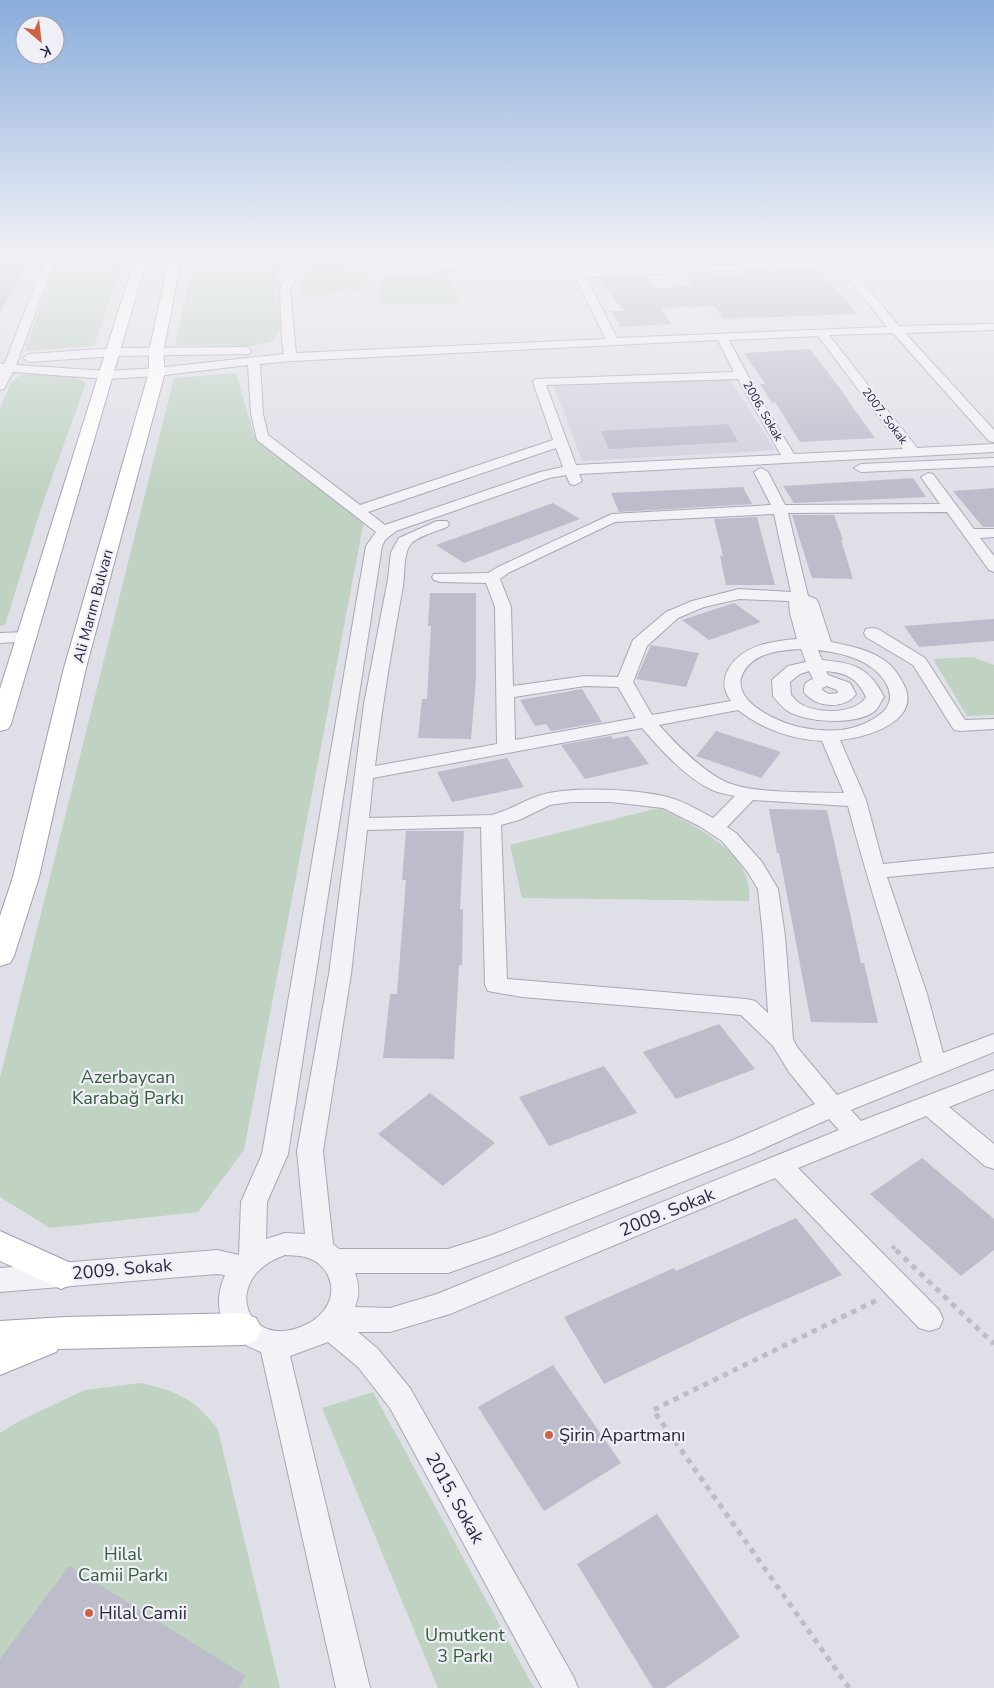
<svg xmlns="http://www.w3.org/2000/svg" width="994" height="1688" font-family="'Nunito Sans',sans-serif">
<rect width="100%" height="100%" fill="#dfdfe8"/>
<path fill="#d1d1dd" d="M730,379L775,450L582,461L554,386Z"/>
<g fill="#c0d2c2">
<path d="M58,255H125L94,346L25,351Z"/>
<path d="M195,255H301L280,266L276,277L285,289L280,328L273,341L253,346L175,345Z"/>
<path d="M315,262L335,263L370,272L364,291L342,289L328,295L301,294L303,271Z"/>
<path d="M452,274L458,303L381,305L378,276Z"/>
<path d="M43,373L73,376L86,383L42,505L5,625L0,626V408C13,380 9,374 43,373Z"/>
<path d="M236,373L254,435L364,521L244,1150L198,1212L50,1228L0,1197V1078L174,378Z"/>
<path d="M973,657L994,665V715L967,716L933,659Z"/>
<path d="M659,808C694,825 756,854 749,901L522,898L510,845Z"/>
<path d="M140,1383C178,1391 195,1399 218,1430L280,1688H0V1433L19,1421L85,1390Z"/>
<path d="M373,1392L534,1688H438L322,1408Z"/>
</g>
<g fill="#bcbccb">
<path d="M9,255H33L28,262H31L0,313V269Z"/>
<path d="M674,255H696L702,264L680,265Z"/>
<path d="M821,270L857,314L723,319L714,306L661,308L671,324L620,327L611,311H624L598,278L646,276L654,288L693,286L686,275Z"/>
<path d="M810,349L848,399H847L875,438L800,442L775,402L772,403L760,384H765L744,353Z"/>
<path d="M728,424L738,442L609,449L601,431Z"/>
<path d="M913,478L926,497L794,503L783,486Z"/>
<path d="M743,487L752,504L619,512L611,493Z"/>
<path d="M994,488V527H983L953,491Z"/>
<path d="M553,503L580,519L464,563L436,545Z"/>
<path d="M792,515H834L843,540H841L853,579L812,578Z"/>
<path d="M757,517L775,585H726L720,556H723L714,519Z"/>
<path d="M430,593H476V679L471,739L418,738L422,699H427L431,626H428Z"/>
<path d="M734,603L761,622L709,640L682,620Z"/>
<path d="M994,619V641L919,647L904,626Z"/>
<path d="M651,645L699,653L686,687L636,679Z"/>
<path d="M582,689L602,722L551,731L546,724L535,726L520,700Z"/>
<path d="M716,731L781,752L761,778L696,756Z"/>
<path d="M611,736L613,739L628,736L649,764L585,779L561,745Z"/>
<path d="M507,758L524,787L452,802L437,772Z"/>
<path d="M769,809L827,810L861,963H864L878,1023L811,1022L779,853H777Z"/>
<path d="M406,831H464L460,909H463L462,965H459L454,1059L383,1058L390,994H397L406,880H402Z"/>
<path d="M719,1024L755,1069L676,1099L643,1052Z"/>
<path d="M604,1066L637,1113L549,1146L519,1097Z"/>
<path d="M430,1093L495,1143L443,1186L378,1134Z"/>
<path d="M922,1158L994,1219V1250L961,1276L870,1194Z"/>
<path d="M796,1218L842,1275L740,1319L604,1384L564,1317L674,1268L676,1271Z"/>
<path d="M553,1365L621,1463L544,1511L478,1407Z"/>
<path d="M657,1514L740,1637L665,1688H653L577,1564Z"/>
<path d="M69,1566L246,1676L238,1688H0V1659Z"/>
</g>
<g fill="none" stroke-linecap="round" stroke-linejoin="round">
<g stroke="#a8a8b5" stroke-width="2">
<g id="minor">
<path d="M47,255H57L16,365L107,371L157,368L284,354L282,340L280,289L290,267L306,255H317L315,257L455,264L459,262L454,255H464L471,263L456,270L308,263L299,271L290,289L296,353L606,339L574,275L559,255H569L582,271L834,260L830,255H840L899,326L994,324V330L905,333L994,430V442L989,441L893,333L829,335L917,448L994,444V452L579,474L582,481L575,485L570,484L566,475L549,478L396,531L385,540L382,546L288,1154L267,1202L266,1239L285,1233L305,1234L297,1151L329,974L364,704L388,579L391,552L399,538L437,521H447L449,524L447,527C438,531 415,537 410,545C403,556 405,573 403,586C392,646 382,706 375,766L497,744L495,607L486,583L440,582L434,580L432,577L434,574L488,573L498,567L612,514L771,505L754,472L761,468L768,472L785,505L940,504L921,477L928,473L933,474L974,529H994V537L980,538L994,556V572L989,570L947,512L788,513L808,596L816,599L818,602L831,642C851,646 872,650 888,663C895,669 900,677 904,685C922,721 866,738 840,740L866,800L883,864L994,853V867L887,877L927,994L943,1053L994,1034V1052L851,1110L861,1121L994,1070V1089L949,1107L994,1144V1169L985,1166L926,1116L798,1168L939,1310L943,1319L939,1328L929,1331L919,1328L775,1178L450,1314L390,1332H358L378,1349L410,1388L573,1676L578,1688H542L390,1408L358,1367L328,1342L290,1356L370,1688H336L261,1352C226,1339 209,1312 225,1275L217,1274L0,1292V1268L217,1250L239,1255L241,1202L262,1154L366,546L376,532L257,440L251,414L248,365L157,376L107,379L13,372L4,389L0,390V363L4,364L6,360ZM839,266L887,327L617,338L586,277ZM818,336L903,449L794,454L761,400L729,340ZM718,340L734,372L535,379L533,382L553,440L360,505L268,435L263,414L260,364L291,361ZM738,379L781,455L576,465L546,385ZM556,448L563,467L540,472L385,525L368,512ZM774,514L791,592L739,589L692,601L666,612L633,640L618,677L585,676L513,686L511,607L500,579L508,573L615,522ZM739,599L789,601L790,613L797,639C772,641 743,645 729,668C722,680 723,690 731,701L652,715L633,682L647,646L678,618L704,607ZM801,649L806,662L788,666L772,680L773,696C777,701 782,707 786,710C804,723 859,726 876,710C879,707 881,701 884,697C869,667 854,663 822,660L818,650C843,653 874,660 887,685C892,695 891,704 883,712C871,722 857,728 841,730C827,731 813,730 799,727C778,722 729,701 743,673C754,652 781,650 801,649ZM809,671L813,679C805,682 804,684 804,692C815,708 845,710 856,694L850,683L828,675L826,671C847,673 857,678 866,697C855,715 816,714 799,703C796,701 793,697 791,695L790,682L800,674ZM585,686L618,687L636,718L515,740L514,697ZM827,686L837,690L838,693L829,694L822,690V688ZM738,710C762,729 792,739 822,741L844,793C813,792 752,794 726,782C701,770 677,745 659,725ZM642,728C661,750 685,777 712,790C719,793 727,794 735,796L713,818C700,811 685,802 671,798C639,789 573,786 541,795C524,800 509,811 491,815L369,818L373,778ZM753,800L848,806C870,892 900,976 922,1062L837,1095L797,1047L793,1039L785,936L778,889L762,862L736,833L727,827ZM571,802H611L663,808L699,826L722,841L747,871L758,889L763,936L768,1013L755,1001L747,999L507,979L501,825L519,820L550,805ZM481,827L485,985L488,991L522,997L741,1015L773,1046L789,1072L815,1104L733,1140L489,1236L448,1249H339L333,1244L323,1151L351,974L367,830ZM829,1119L839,1130L437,1294L390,1308L355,1307C360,1295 359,1284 355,1273H448L504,1253L751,1154ZM285,1255C292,1256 301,1255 308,1258C327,1264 337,1286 328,1304C323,1314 313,1322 303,1326C246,1351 219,1278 285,1255Z"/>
<path d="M245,347L249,348L251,351L249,354L114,356L29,362L23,358L29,354L114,348Z"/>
<path d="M994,458V466L861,472L854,468L861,464Z"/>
<path d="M872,628L878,629L925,658L965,720L994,719V729L960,731L954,730L913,665L866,637L864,633L866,629Z"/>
<path d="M27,632L33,633L35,637L33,641L0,643V633Z"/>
</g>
</g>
<g stroke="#9f9fb4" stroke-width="2">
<g id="major">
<path d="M136,255H148L11,724L8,729L0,731V689Z"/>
<path d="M170,255H182L163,352L165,372L86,668L39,877L14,956L10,963L0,966V916L13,877L64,668L149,372V352Z"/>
<path d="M0,1231L73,1264L78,1274L73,1284L61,1289L0,1261Z"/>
<path d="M244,1313L256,1318L262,1329L256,1340L244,1345L58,1349L56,1352L0,1375V1321L65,1317Z"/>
</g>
</g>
<path stroke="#bdbdc7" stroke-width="4" stroke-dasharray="4.5 4.5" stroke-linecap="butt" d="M892,1246L897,1251"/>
<g stroke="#bdbdc7" stroke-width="5" stroke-dasharray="5.5 5.5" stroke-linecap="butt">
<path d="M896,1250L994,1344"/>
<path d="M849,1688L653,1410L879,1299"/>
</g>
<use href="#minor" fill="#f2f2f7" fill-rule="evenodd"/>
<use href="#major" fill="#fff" fill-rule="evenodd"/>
</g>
<linearGradient id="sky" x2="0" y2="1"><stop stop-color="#89acdb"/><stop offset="0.52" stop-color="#f1f1f5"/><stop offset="1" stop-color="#f1f1f5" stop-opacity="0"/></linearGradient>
<rect width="994" height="491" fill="url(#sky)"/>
<g fill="#cc6345" stroke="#efeff6" stroke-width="2">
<circle cx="549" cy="1435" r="5"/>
<circle cx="89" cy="1613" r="5"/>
</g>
<g text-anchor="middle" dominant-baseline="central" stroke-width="4.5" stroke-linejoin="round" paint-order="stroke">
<g font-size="12" fill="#28283f" stroke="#efeff6">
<text transform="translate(763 411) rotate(60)">2006. Sokak</text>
<text transform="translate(885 416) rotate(53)">2007. Sokak</text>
</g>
<g font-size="15" fill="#28283f" stroke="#efeff6">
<text transform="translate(93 606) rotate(-75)">Ali Marım Bulvarı</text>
</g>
<g font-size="18" fill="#365b3d" stroke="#efeff6">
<text x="128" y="1077">Azerbaycan<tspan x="128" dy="21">Karabağ Parkı</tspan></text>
<text x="123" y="1554">Hilal<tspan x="123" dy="21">Camii Parkı</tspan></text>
<text x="465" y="1635">Umutkent<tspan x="465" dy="21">3 Parkı</tspan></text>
</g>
<g font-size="18" fill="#28283f" stroke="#efeff6">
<text transform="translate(667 1212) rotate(-22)">2009. Sokak</text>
<text transform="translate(122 1269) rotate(-5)">2009. Sokak</text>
<text transform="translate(455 1498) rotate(61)">2015. Sokak</text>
</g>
<g font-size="18" fill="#28283f" stroke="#efeff6" text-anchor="start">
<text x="559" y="1435">Şirin Apartmanı</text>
<text x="99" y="1613">Hilal Camii</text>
</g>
</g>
<g transform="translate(40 40) rotate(152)"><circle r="24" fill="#efeff6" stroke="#9f9fad"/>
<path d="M0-4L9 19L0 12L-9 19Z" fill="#cc6345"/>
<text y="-8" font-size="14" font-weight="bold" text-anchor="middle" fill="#28283f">K</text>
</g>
</svg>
